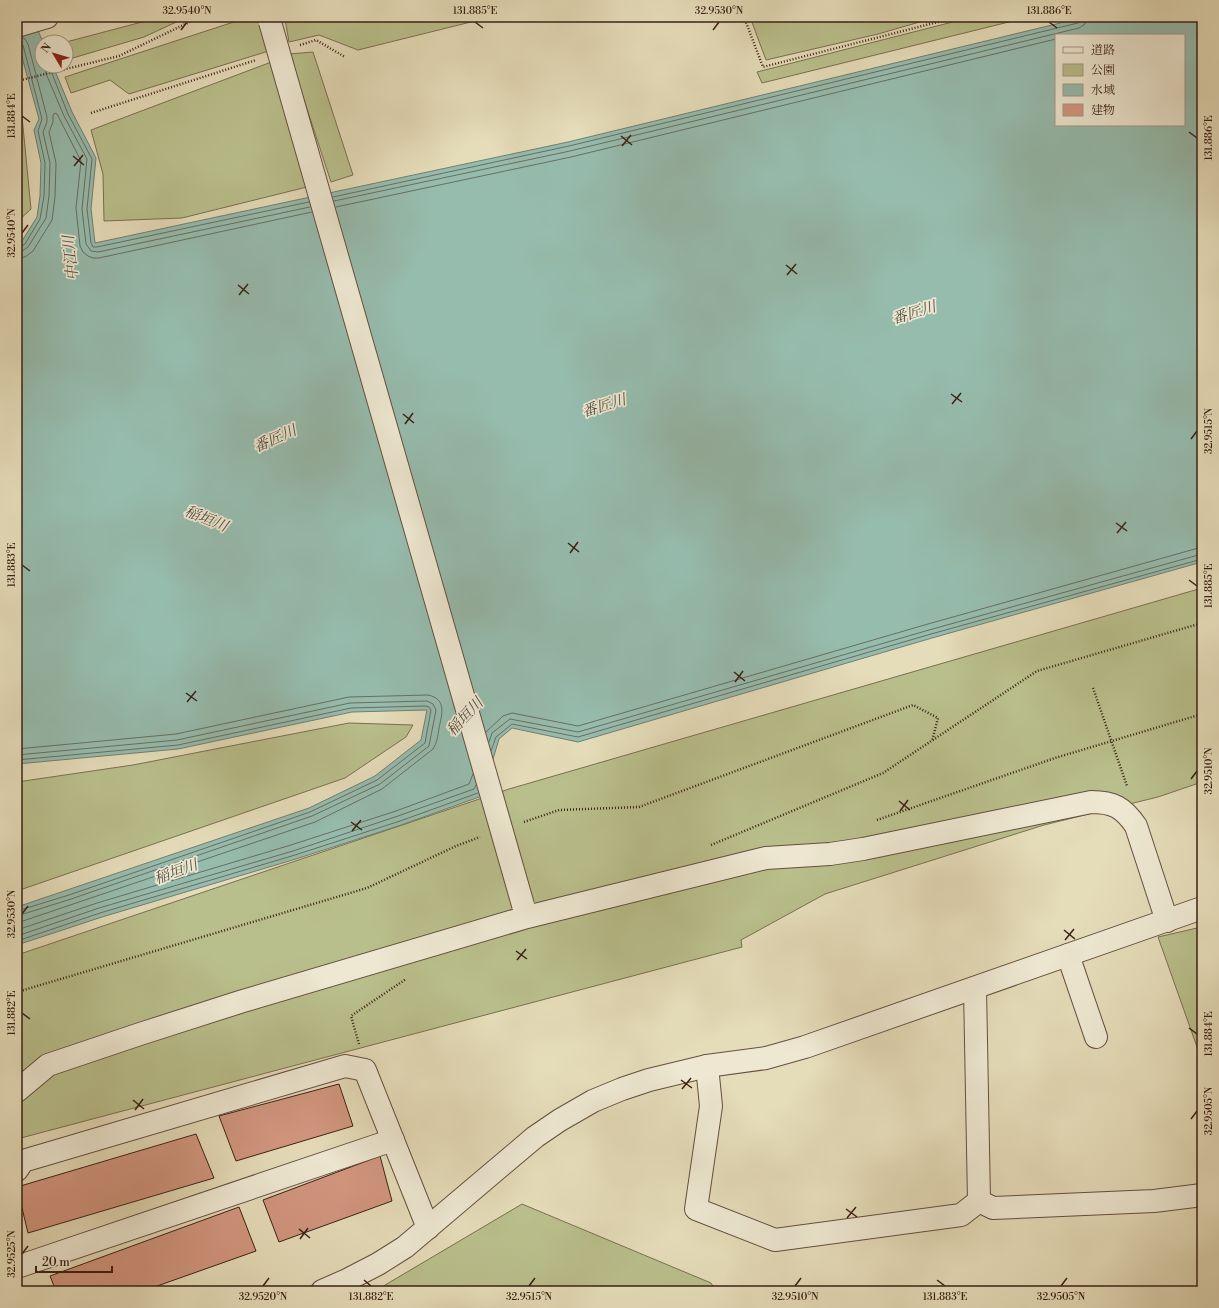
<svg xmlns="http://www.w3.org/2000/svg" width="1219" height="1308" font-family="'Libre Bodoni','Noto Serif JP',serif">
<rect width="100%" height="100%" fill="#e5dcb9"/>
<filter id="stains"><feTurbulence type="fractalNoise" baseFrequency=".005" numOctaves="4"/><feColorMatrix values="0 0 0 0 .2 0 0 0 0 .09 0 0 0 0 .02 0 0 0 .5 -.17"/></filter>
<radialGradient id="worn" r=".72"><stop offset=".6" stop-color="#630" stop-opacity="0"/><stop offset="1" stop-color="#630" stop-opacity=".3"/></radialGradient>
<g fill="#b9bf8c" stroke="#7a7051">
<path d="M161,17H187L144,37L66,60V42Z"/>
<path d="M249,17H256L263,21L272,50L129,94L110,80L71,93L65,77Z"/>
<path d="M288,17H491L358,50L319,35L289,42L285,19Z"/>
<path d="M750,17H937L878,34L766,60Z"/>
<path d="M972,17H1029L762,83L757,72Z"/>
<path d="M313,52L353,175L331,182L289,54Z"/>
<path d="M274,61L311,186L182,218L104,221L103,174L91,130Z"/>
<path d="M17,65L31,209L17,222Z"/>
<path d="M1202,588V782L1158,797L1044,825L825,894L741,940L742,947L17,1139V955L509,789Z"/>
<path d="M349,723L413,725L406,737L345,778L17,891V782L133,765Z"/>
<path d="M1197,928L1202,941V1061L1158,937Z"/>
<path d="M522,1204L711,1283L716,1291H375Z"/>
</g>
<path fill="#96bcae" stroke="#717e71" fill-rule="evenodd" d="M17,17H32L43,42L42,66H53L72,112L96,158L91,209L95,243L568,142L1085,17H1202V562L932,638L578,742L512,728L499,739L482,796L401,825L296,859L102,917L17,945V907L309,808L375,776L421,740L427,710L352,712L178,749L17,764V244L22,241L37,217L40,196L41,163L34,130L39,119L17,39ZM1056,35H1184V125H1056Z"/>
<g fill="none" stroke-linecap="round" stroke-linejoin="round">
<g stroke="#686e62" stroke-width="1">
<path d="M17,42L21,43L23,45L42,119L38,131L45,163L44,196L40,219L25,244L20,247H17"/>
<path d="M44,66L45,71L64,116L87,159L82,209L86,244L91,251L98,252L310,207"/>
<path d="M49,66L68,114L92,159L87,209L91,243L93,247H97L309,202"/>
<path d="M333,197L569,146L1078,23L1081,21L1082,17"/>
<path d="M334,201L570,151L1079,28L1085,24L1087,17"/>
<path d="M336,207L571,157L1056,39"/>
<path d="M17,252L22,251L28,247L46,218L49,196L50,163L43,132L47,122V117L28,44L25,39L21,37"/>
<path d="M17,258L25,257L33,251L52,220L55,197L56,163L49,132L53,122V115L55,113L57,114L81,161L76,208L80,246L83,252L88,256L93,258H99L312,212"/>
<path d="M486,732L503,716L512,713L578,726L928,624L1202,547"/>
<path d="M489,742L492,733L510,719L578,732L929,630L1202,554"/>
<path d="M17,749L176,734L349,697L428,695C447,699 442,714 439,728C438,735 437,743 433,749L382,789L315,822L23,921L17,922"/>
<path d="M491,751L496,737L512,724L578,737L931,634L1202,559"/>
<path d="M17,755L177,740L350,703L427,701L433,704L436,710L429,746L380,784L312,816L71,899L17,916"/>
<path d="M17,760L178,745L351,708L426,706L429,707L431,710L425,743L377,780L310,812L69,895L17,911"/>
<path d="M17,930L97,903L291,845L396,811L469,784L473,774"/>
<path d="M17,936L99,908L293,851L398,816L474,789L476,785"/>
<path d="M17,941L100,913L295,855L400,821L478,793"/>
</g>
</g>
<g fill="#d2967f" stroke="#3a2016">
<path d="M339,1084L353,1126L236,1161L219,1116Z"/>
<path d="M196,1134L214,1178L28,1233L17,1187Z"/>
<path d="M380,1156L392,1201L279,1242L263,1200Z"/>
<path d="M239,1207L256,1251L143,1291H56L50,1276Z"/>
</g>
<g fill="none" stroke-linecap="round" stroke-linejoin="round">
<g stroke="#654f3f" stroke-width="24">
<g id="street">
<path d="M17,26L47,17"/>
<path d="M1068,955L1096,1037"/>
<path d="M975,988L979,1201L993,1208L1154,1201L1202,1195"/>
<path d="M707,1066L711,1106L696,1209L775,1240L961,1215L979,1201"/>
<path d="M17,1091L48,1065L140,1034L243,1001L527,917L766,858L830,854L863,849L1091,802C1113,802 1123,807 1136,826L1167,921"/>
<path d="M17,1170L23,1161L345,1066L365,1070L428,1228"/>
<path d="M17,1267L393,1140"/>
<path d="M322,1291L347,1280L378,1264L405,1247L535,1137L560,1120L593,1101L622,1089L649,1080L707,1066L766,1058L805,1047L1202,908"/>
</g>
</g>
<g stroke="#3a2016" stroke-width="2.5" stroke-dasharray="1 2" stroke-linecap="butt">
<path d="M744,17L763,67L957,17"/>
<path d="M300,45L316,40L345,57"/>
<path d="M17,81L119,56L200,17"/>
<path d="M91,113L256,60"/>
<path d="M1093,688L1127,786"/>
<path d="M877,820L1055,758L1202,714"/>
<path d="M524,822L559,810L639,807L913,705L938,718L932,741"/>
<path d="M711,845L883,773L1037,671L1202,623"/>
<path d="M17,992L367,888L456,846L480,837"/>
<path d="M359,1044L351,1016L406,979"/>
</g>
<use href="#street" stroke="#eee8d2" stroke-width="22"/>
<g stroke="#654f3f" stroke-width="24" stroke-linecap="butt">
<path id="street-bridge" d="M270,22L523,905"/>
</g>
<use href="#street-bridge" stroke="#eee8d2" stroke-width="22"/>
</g>
<path fill="none" stroke="#3a2016" stroke-width="1.5" d="M475,22L483,28M1049,22L1057,28M181,30L187,22M713,30L719,22M22,116L30,122M1189,132L1197,138M621,136L632,145M622,146L631,135M73,156L84,165M74,166L83,155M22,233L28,225M786,265L797,274M787,275L796,264M238,285L249,294M239,295L248,284M951,394L962,402M952,404L961,393M403,414L414,423M405,424L413,413M1191,439L1197,431M1116,523L1127,531M1117,533L1126,522M568,543L579,552M570,553L578,542M22,565L30,571M1189,580L1197,586M734,672L745,681M735,682L743,671M186,693L197,701M187,702L196,691M1191,779L1197,771M899,801L910,810M900,811L908,800M351,822L362,830M352,831L361,820M22,914L28,906M1064,930L1075,939M1065,940L1074,929M516,951L527,959M517,960L526,949M22,1013L30,1019M1189,1028L1197,1034M681,1080L692,1088M682,1089L691,1078M133,1100L144,1109M135,1110L143,1099M1191,1119L1197,1111M846,1209L857,1217M847,1218L856,1207M299,1229L310,1238M300,1239L308,1228M22,1254L28,1246M364,1280L371,1286M937,1280L945,1286M263,1286L269,1278M529,1286L535,1278M795,1286L801,1278M1061,1286L1067,1278"/>
<g text-anchor="middle" dominant-baseline="central" stroke-width="3.5" stroke-linejoin="round" paint-order="stroke">
<g font-size="15" font-style="italic" fill="#564f44" stroke="#eee8d2">
<text transform="translate(71 258) rotate(-96)">中江川</text>
<text transform="translate(914 313) rotate(-17)">番匠川</text>
<text transform="translate(604 406) rotate(-17)">番匠川</text>
<text transform="translate(275 439) rotate(-24)">番匠川</text>
<text transform="translate(206 519) rotate(22)">稲垣川</text>
<text transform="translate(465 717) rotate(-47)">稲垣川</text>
<text transform="translate(176 872) rotate(-20)">稲垣川</text>
</g>
</g>
<rect width="1219" height="1308" fill="none" stroke="#e5dcb9" stroke-width="44"/>
<rect x="1055" y="34" width="130" height="92" fill="#eee8d2" stroke="#a69887"/>
<rect x="1063" y="47" width="20" height="6" fill="#eee8d2" stroke="#a69887"/>
<text x="1091" y="54" font-size="12" fill="#3a2016">道路</text>
<rect x="1063" y="64" width="20" height="12" fill="#b9bf8c" stroke="#a69887"/>
<text x="1091" y="74" font-size="12" fill="#3a2016">公園</text>
<rect x="1063" y="84" width="20" height="12" fill="#96bcae" stroke="#a69887"/>
<text x="1091" y="94" font-size="12" fill="#3a2016">水域</text>
<rect x="1063" y="104" width="20" height="12" fill="#d2967f" stroke="#a69887"/>
<text x="1091" y="114" font-size="12" fill="#3a2016">建物</text>
<g transform="translate(54 54) rotate(308)"><circle r="19" fill="#eee8d2" stroke="#a69887"/>
<path d="M0-3L7 15L0 10L-7 15Z" fill="#8f2418"/>
<text y="-6" font-size="11" font-weight="bold" text-anchor="middle" fill="#3a2016">N</text>
</g>
<path d="M36 1266v6h76v-6" fill="none" stroke="#3a2016" stroke-width="2"/>
<text x="42" y="1266" font-size="12" fill="#3a2016" stroke="#eee8d2" stroke-width="3" paint-order="stroke">20 m</text>
<rect x="22" y="22" width="1175" height="1264" fill="none" stroke="#3a2016" stroke-width="1.5"/>
<g font-size="10" text-anchor="middle" fill="#3a2016">
<text x="187" y="14">32.9540°N</text>
<text x="475" y="14">131.885°E</text>
<text x="719" y="14">32.9530°N</text>
<text x="1049" y="14">131.886°E</text>
<text transform="translate(11 116) rotate(-90)" y="4">131.884°E</text>
<text transform="translate(1208 138) rotate(-90)" y="4">131.886°E</text>
<text transform="translate(11 233) rotate(-90)" y="4">32.9540°N</text>
<text transform="translate(1208 431) rotate(-90)" y="4">32.9515°N</text>
<text transform="translate(11 565) rotate(-90)" y="4">131.883°E</text>
<text transform="translate(1208 586) rotate(-90)" y="4">131.885°E</text>
<text transform="translate(1208 771) rotate(-90)" y="4">32.9510°N</text>
<text transform="translate(11 914) rotate(-90)" y="4">32.9530°N</text>
<text transform="translate(11 1013) rotate(-90)" y="4">131.882°E</text>
<text transform="translate(1208 1034) rotate(-90)" y="4">131.884°E</text>
<text transform="translate(1208 1111) rotate(-90)" y="4">32.9505°N</text>
<text transform="translate(11 1254) rotate(-90)" y="4">32.9525°N</text>
<text x="263" y="1300">32.9520°N</text>
<text x="371" y="1300">131.882°E</text>
<text x="529" y="1300">32.9515°N</text>
<text x="795" y="1300">32.9510°N</text>
<text x="945" y="1300">131.883°E</text>
<text x="1061" y="1300">32.9505°N</text>
</g>
<rect width="100%" height="100%" filter="url(#stains)"/>
<rect width="100%" height="100%" fill="url(#worn)"/>
</svg>
